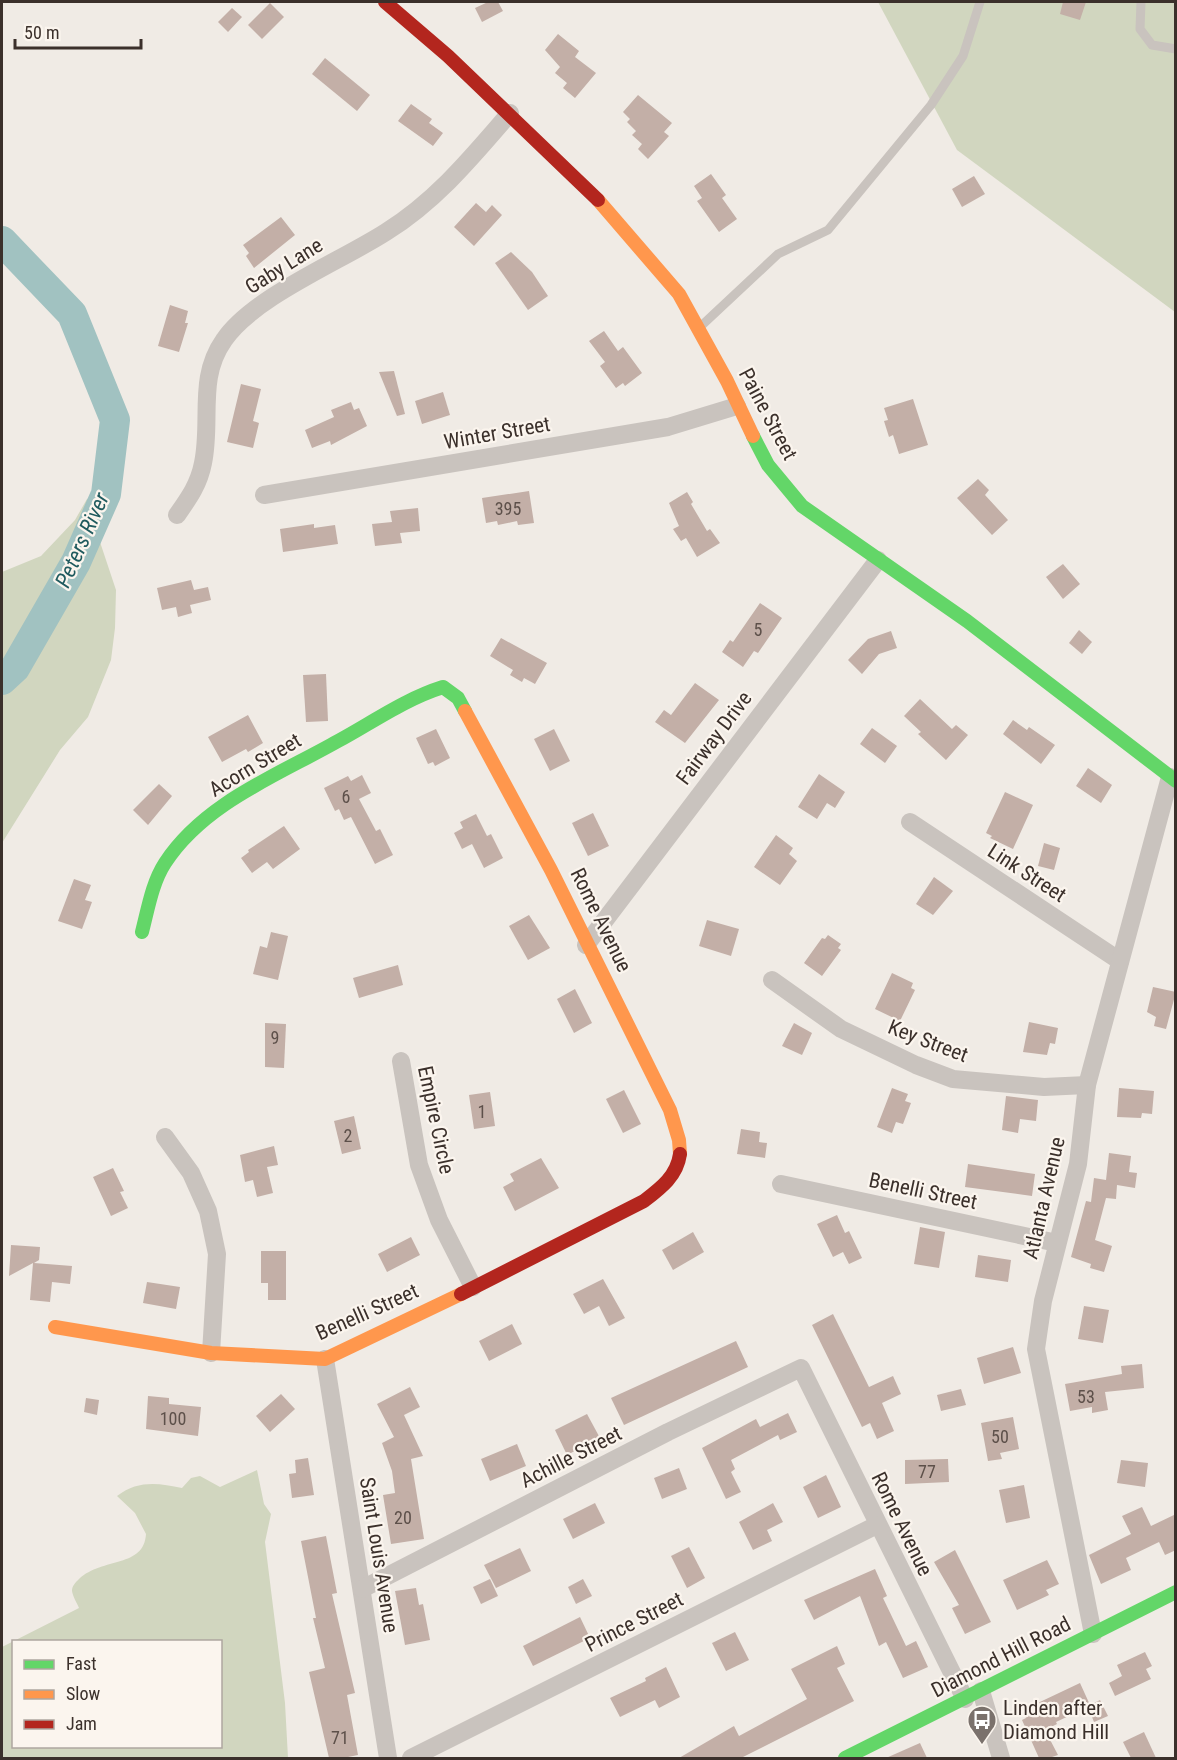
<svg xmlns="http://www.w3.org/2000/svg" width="1177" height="1760" font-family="'Roboto Condensed',sans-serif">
<rect width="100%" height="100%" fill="#f0ebe5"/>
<g fill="#d1d6bf" fill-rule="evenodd">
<path d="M878,2H1175V312L957,150Z"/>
<path d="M97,496L103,510L100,542L116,590L115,628L111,660L88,717L60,750L2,843V572L41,556L75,520L87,499Z"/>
<path d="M257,1470L264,1504L271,1514L265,1542L285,1703L288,1758H2V1647L79,1608C77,1603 73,1597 72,1591C72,1586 75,1583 79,1579C103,1557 144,1568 146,1534L135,1513L117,1496C138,1480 158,1483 182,1488L191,1478L200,1476L220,1487ZM14,1642H220V1746H14Z"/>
</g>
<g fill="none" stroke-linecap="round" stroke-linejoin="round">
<path stroke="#a1c2c1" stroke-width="30" d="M2,241L72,314L115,420L106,494L76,562L15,668L2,680"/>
</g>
<g fill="#c3afa7">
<path d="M488,2H498L503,11L482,22L475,8Z"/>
<path d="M1063,2H1086L1080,20L1060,14Z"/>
<path d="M270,3L284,17L262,39L248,25Z"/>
<path d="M232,8L242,17L228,32L218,22Z"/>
<path d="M558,34L579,51L575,57L596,73L575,98L563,88L567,83L555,73L560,67L545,50Z"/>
<path d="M325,58L370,95L357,111L312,74Z"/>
<path d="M638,95L672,123L664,132L669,136L648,159L638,149L642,144L632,135L636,131L627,122L630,119L623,112Z"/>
<path d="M411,104L432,119L429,123L443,133L433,146L398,121Z"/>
<path d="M711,174L726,195L722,198L737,219L719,232L697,201L702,198L694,186Z"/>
<path d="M974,176L985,194L962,207L952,189Z"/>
<path d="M476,203L486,212L492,205L502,215L474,246L454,227Z"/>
<path d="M281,217L295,235L254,268L246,256L249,253L243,245Z"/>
<path d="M511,252L532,272L548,296L528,310L495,263Z"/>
<path d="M170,305L188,311L185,323H188L179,352L158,346Z"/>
<path d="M604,331L618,351L623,347L642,373L625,386L623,383L616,388L600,366L605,362L589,341Z"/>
<path d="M394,371L405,414L397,416L379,372Z"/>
<path d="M241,384L261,389L253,421L259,423L253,448L227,442Z"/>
<path d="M443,392L450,415L422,424L415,401Z"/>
<path d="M913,399L928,445L899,454L893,435L889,437L884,421L888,420L884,408Z"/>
<path d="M351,402L354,410L359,408L367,426L331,445L330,441L312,448L305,430L334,417L331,410Z"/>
<path d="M978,479L989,490L985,495L1008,520L992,535L957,498Z"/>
<path d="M529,491L534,523L518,525L517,521L498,525L497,521L486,523L482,498Z"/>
<path d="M687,492L693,502L691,504L707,531L710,529L720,543L697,557L686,538L681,541L673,529L679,526L669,503Z"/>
<path d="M418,508L420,531L400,533L402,543L375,546L372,524L392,522L390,511Z"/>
<path d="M314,524V528L335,525L338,544L283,552L280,529Z"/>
<path d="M1063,564L1080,584L1063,599L1046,577Z"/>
<path d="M191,580L194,590L208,587L211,600L190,605L192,613L178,617L176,607L162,610L157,588Z"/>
<path d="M760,603L782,618L758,653L754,651L743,667L722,652L730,640L733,642Z"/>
<path d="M1079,630L1092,642L1082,654L1069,643Z"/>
<path d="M891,631L897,648L879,654L862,674L848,660L868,639Z"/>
<path d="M501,638L547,663L535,684L524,678L522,682L510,675L513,670L490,656Z"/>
<path d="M326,674L328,721L306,722L303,675Z"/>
<path d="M695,683L719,700L685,743L655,722L664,710L671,715Z"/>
<path d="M920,699L952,729L956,725L968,735L946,760L918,734L921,732L904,716Z"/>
<path d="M248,715L263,743L248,752L246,749L222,762L208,737Z"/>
<path d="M1013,720L1027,730L1029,727L1055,745L1041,764L1003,734Z"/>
<path d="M872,728L897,746L885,763L860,744Z"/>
<path d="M436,729L450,758L435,766L433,762L428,764L416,738Z"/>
<path d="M554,729L570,761L550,771L534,739Z"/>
<path d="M1088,768L1112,785L1101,803L1076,786Z"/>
<path d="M819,774L845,792L835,808L827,803L817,819L798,807Z"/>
<path d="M362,775L371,793L359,799L376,831L380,829L393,855L375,864L351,817L344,820L339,809L335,811L324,788L348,776L351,781Z"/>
<path d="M159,784L172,796L148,825L133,810Z"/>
<path d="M1005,792L1033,805L1013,849L990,838L992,836L986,833Z"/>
<path d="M593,813L609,846L588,856L572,823Z"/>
<path d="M476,814L487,836L491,834L503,858L484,868L472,844L462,849L454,833L463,828L460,822Z"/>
<path d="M284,826L300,849L273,869L267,862L252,873L241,858L249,852L248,850Z"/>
<path d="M776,835L793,848L789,854L797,861L780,885L754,867Z"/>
<path d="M1044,843L1060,848L1054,870L1038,866Z"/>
<path d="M934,877L953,891L933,915L916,904Z"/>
<path d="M74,879L91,885L85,900L92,902L82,929L58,921Z"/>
<path d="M529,915L550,948L528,960L509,926Z"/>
<path d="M707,920L739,929L731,956L699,946Z"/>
<path d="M271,932L288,936L278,980L253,974L260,946L267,948Z"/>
<path d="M828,935L841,944L838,948L841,950L822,976L804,963L822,938L825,939Z"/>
<path d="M398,965L403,985L359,998L353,978Z"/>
<path d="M892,973L913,983L911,988L915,990L900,1021L875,1009Z"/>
<path d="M1153,987L1176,992L1166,1029L1154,1026L1156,1017L1147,1012Z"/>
<path d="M575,989L592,1023L574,1033L557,999Z"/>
<path d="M1029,1022L1058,1028L1055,1044L1050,1043L1047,1055L1023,1052Z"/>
<path d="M265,1023L286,1024L284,1068L265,1067Z"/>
<path d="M794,1023L812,1033L802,1055L782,1046Z"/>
<path d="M892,1088L908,1094L905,1101L911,1103L903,1124L896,1122L892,1133L877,1127Z"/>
<path d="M1119,1088L1154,1091L1152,1114L1142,1113L1141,1118L1117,1117Z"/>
<path d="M624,1090L641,1124L623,1133L606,1099Z"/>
<path d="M490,1092L495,1126L474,1129L469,1095Z"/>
<path d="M1006,1096L1038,1100L1036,1121L1020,1119L1018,1133L1002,1130Z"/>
<path d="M354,1116L361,1149L342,1154L334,1121Z"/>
<path d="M741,1129L760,1132L759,1142L767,1143L765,1158L737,1154Z"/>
<path d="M274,1146L278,1165L267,1167L273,1193L257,1197L253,1180L245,1182L240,1155Z"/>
<path d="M1109,1153L1131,1156L1129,1172L1137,1173L1135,1188L1117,1185L1116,1199L1106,1198L1095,1240L1112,1246L1104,1272L1090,1268L1091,1264L1071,1257L1086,1201L1091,1202L1094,1178L1106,1180Z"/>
<path d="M541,1158L559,1188L515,1211L503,1187L514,1181L510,1174Z"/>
<path d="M968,1164L1035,1174L1032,1196L965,1187Z"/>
<path d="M113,1168L124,1191L120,1192L128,1208L111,1216L93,1177Z"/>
<path d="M837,1215L845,1233L849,1231L862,1258L849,1264L843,1252L833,1257L817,1224Z"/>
<path d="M920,1227L945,1232L939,1268L914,1264Z"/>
<path d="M693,1232L704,1252L673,1270L662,1250Z"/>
<path d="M411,1237L420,1255L387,1272L378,1254Z"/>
<path d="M11,1245L40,1247L39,1260L34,1263L72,1266L70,1284L52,1282L50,1302L30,1300L33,1263L9,1276Z"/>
<path d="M261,1251H286V1300H268V1283H261Z"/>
<path d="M978,1255L1011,1260L1008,1282L975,1277Z"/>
<path d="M603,1279L625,1318L609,1326L599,1306L584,1314L573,1294Z"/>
<path d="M147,1282L180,1287L176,1309L143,1303Z"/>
<path d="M1084,1306L1109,1310L1103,1343L1078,1339Z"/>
<path d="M833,1314L869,1387L893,1376L901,1394L882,1403L894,1431L877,1439L870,1423L862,1427L812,1325Z"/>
<path d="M512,1324L522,1344L489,1361L479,1341Z"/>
<path d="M736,1341L748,1367L624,1425L611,1398Z"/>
<path d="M1013,1347L1021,1373L984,1384L977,1358Z"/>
<path d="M1142,1364L1144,1388L1105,1392L1108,1410L1092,1413V1407L1070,1411L1065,1384L1122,1374L1121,1366Z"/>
<path d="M410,1387L420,1407L404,1415L423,1456L411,1459L424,1539L391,1544L383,1495L395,1493L392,1471L382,1443L394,1437L377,1404Z"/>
<path d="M961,1389L966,1405L941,1411L937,1395Z"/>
<path d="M281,1394L295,1409L270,1432L256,1416Z"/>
<path d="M148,1396L169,1398V1404L201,1407L198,1436L146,1429Z"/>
<path d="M86,1398L99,1400L97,1415L84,1412Z"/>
<path d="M788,1413L797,1432L780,1440L778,1435L731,1460L735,1469L731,1472L741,1492L726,1499L702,1448L756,1419L760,1427Z"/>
<path d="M587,1414L600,1438L567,1455L555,1430Z"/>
<path d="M1013,1417L1019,1449L1000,1453L1002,1459L988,1461L981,1423Z"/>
<path d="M517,1444L526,1466L490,1481L481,1459Z"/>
<path d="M308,1458L314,1495L292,1498L289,1474L296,1473L295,1460Z"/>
<path d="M948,1459L949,1482L905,1484V1460Z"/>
<path d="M1121,1460L1148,1463L1145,1487L1117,1483Z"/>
<path d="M679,1468L687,1489L662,1499L654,1478Z"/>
<path d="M826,1475L841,1507L818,1518L803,1487Z"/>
<path d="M1024,1485L1030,1518L1006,1523L999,1490Z"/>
<path d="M595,1503L605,1523L573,1539L563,1519Z"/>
<path d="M773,1503L783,1522L767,1530L772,1541L753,1550L739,1522Z"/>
<path d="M1142,1507L1151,1526L1176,1514V1550L1165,1555L1159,1542L1126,1558L1131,1570L1101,1584L1089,1555L1131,1534L1122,1516Z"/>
<path d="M326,1536L337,1593L332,1594L355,1693L347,1695L358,1755L343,1758H329L309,1672L325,1668L313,1618H316L301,1541Z"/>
<path d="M689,1547L705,1578L687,1588L671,1556Z"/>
<path d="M520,1548L531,1571L496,1588L484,1565Z"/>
<path d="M955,1550L991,1622L965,1634L952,1608L959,1605L934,1562Z"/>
<path d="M1047,1560L1059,1584L1046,1590L1049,1595L1017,1610L1003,1580Z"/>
<path d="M875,1569L887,1596L883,1598L906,1646L916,1641L928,1667L903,1678L886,1642L879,1646L860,1596L814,1620L804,1600Z"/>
<path d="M490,1579L498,1596L481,1604L473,1587Z"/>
<path d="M583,1579L592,1596L576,1604L568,1587Z"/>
<path d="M416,1588L419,1605L423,1604L430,1640L405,1645L395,1591Z"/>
<path d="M580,1617L590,1638L533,1666L523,1646Z"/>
<path d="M735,1632L749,1660L726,1671L712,1643Z"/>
<path d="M837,1646L845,1664L837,1668L854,1701L741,1758H679L734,1726L739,1736L807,1699L791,1669Z"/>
<path d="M1145,1652L1152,1666L1146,1669L1151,1679L1115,1696L1109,1683L1122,1676L1117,1665Z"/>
<path d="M666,1667L680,1697L659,1708L655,1700L620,1717L610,1698L646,1681L645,1678Z"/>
<path d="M1080,1683L1090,1705L1100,1700L1108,1716L1094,1722L1088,1707L1056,1722L1057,1724L1045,1730L1058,1755L1049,1758H1039L1022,1720L1026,1718L1023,1710Z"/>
<path d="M1144,1732L1156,1758H1131L1123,1742Z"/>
<path d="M920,1743L927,1758H886Z"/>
</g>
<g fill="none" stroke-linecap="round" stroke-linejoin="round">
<g stroke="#c9c3be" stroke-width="9">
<path d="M1141,2L1140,29L1152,45L1176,49"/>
<path d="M700,327L778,254L828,230L931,105L963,56L980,2"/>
</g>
<g stroke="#c9c3be" stroke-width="18">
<path d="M264,495L668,427L737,406"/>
<path d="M177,515C189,498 199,484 203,463C212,420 197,378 224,340C253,297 341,261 386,232C436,201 472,157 510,113"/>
<path d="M910,822L1120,961"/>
<path d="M586,945L878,560"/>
<path d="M772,980L841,1029L916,1065L953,1079L1044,1087L1087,1085"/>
<path d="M401,1061L419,1165L439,1220L473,1287"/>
<path d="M165,1137L191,1173L208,1211L217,1254L211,1353"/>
<path d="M781,1184L1057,1243"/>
<path d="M325,1359L388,1758"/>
<path d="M362,1589L668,1432L801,1368L965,1699"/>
<path d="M1093,1634L1036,1349L1043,1301L1078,1164L1087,1085L1170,777"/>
<path d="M981,1691L1001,1758"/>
<path d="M411,1758L877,1525"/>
</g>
<g stroke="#63d668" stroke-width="14">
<path d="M753,436L768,465L802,506L967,621L1176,781"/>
<path d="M142,932C148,909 152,883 165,863C204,803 278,775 338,741C373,722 405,699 443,687L458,698L465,711"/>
<path d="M845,1758L1176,1592"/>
</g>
<g stroke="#ff974d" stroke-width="14">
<path d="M598,200L679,294L727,381L753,436"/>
<path d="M465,711L551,870L670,1110L679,1140L680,1154"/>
<path d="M55,1327L211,1353L325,1359L461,1294"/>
</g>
<g stroke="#b3261e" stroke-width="14">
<path d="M385,2L448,56L598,200"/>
<path d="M461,1294L644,1201C661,1188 677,1176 680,1154"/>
</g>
</g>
<defs>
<g id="bus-pin" transform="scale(1.5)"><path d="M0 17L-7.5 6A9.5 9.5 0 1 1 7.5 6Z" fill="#7a716c" stroke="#fbf5ee"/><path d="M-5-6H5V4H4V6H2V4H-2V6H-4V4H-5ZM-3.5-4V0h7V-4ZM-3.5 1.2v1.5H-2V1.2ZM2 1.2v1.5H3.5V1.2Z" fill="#fff"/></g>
</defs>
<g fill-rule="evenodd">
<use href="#bus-pin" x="982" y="1720"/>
</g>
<g text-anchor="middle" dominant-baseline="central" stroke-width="4.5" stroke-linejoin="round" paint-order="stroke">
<g font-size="18" fill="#5d504a">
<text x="508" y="508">395</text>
<text x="758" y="629">5</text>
<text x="346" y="796">6</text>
<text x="275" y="1037">9</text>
<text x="482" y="1111">1</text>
<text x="348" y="1135">2</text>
<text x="1086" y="1396">53</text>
<text x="173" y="1418">100</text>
<text x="1000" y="1436">50</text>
<text x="927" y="1471">77</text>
<text x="403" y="1517">20</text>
<text x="340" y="1737">71</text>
</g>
<g font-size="21" fill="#3b302b" stroke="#fbf5ee">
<text transform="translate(284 266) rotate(-32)">Gaby Lane</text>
<text transform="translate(768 414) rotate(62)">Paine Street</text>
<text transform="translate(497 433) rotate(-10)">Winter Street</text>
<text transform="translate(714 738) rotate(-53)">Fairway Drive</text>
<text transform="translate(255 765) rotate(-31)">Acorn Street</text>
<text transform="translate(1027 873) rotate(33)">Link Street</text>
<text transform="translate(601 920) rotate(64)">Rome Avenue</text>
<text transform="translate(928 1041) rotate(21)">Key Street</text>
<text transform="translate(436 1120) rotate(78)">Empire Circle</text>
<text transform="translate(923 1191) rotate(12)">Benelli Street</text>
<text transform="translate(1044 1198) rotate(-77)">Atlanta Avenue</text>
<text transform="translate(367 1312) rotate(-24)">Benelli Street</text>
<text transform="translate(571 1457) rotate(-27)">Achille Street</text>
<text transform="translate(902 1524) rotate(64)">Rome Avenue</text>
<text transform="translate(379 1555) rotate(81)">Saint Louis Avenue</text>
<text transform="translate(634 1622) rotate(-27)">Prince Street</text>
<text transform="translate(1001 1657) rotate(-27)">Diamond Hill Road</text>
</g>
<g font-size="21" fill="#3b302b" stroke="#fbf5ee" text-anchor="start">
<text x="1003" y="1708">Linden after<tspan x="1003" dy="24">Diamond Hill</tspan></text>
</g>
<g font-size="22" font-style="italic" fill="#1f5a5e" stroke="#fbf5ee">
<text transform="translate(82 540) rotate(-66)">Peters River</text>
</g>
</g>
<rect width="1177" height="1760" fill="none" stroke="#3b302b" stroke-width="6"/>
<rect x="12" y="1640" width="210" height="108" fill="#fbf5ee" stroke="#aea6a0" stroke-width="1.5"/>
<rect x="24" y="1660" width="30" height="9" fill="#63d668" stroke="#aea6a0" stroke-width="1.5"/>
<text x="66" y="1670" font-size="18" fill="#3b302b">Fast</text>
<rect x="24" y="1690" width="30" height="9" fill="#ff974d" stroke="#aea6a0" stroke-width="1.5"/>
<text x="66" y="1700" font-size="18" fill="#3b302b">Slow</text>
<rect x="24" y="1720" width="30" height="9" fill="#b3261e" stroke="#aea6a0" stroke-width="1.5"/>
<text x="66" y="1730" font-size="18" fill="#3b302b">Jam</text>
<path d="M15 39v9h126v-9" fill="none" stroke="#3b302b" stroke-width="3"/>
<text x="24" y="39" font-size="18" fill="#3b302b" stroke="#fbf5ee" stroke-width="4.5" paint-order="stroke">50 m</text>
</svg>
